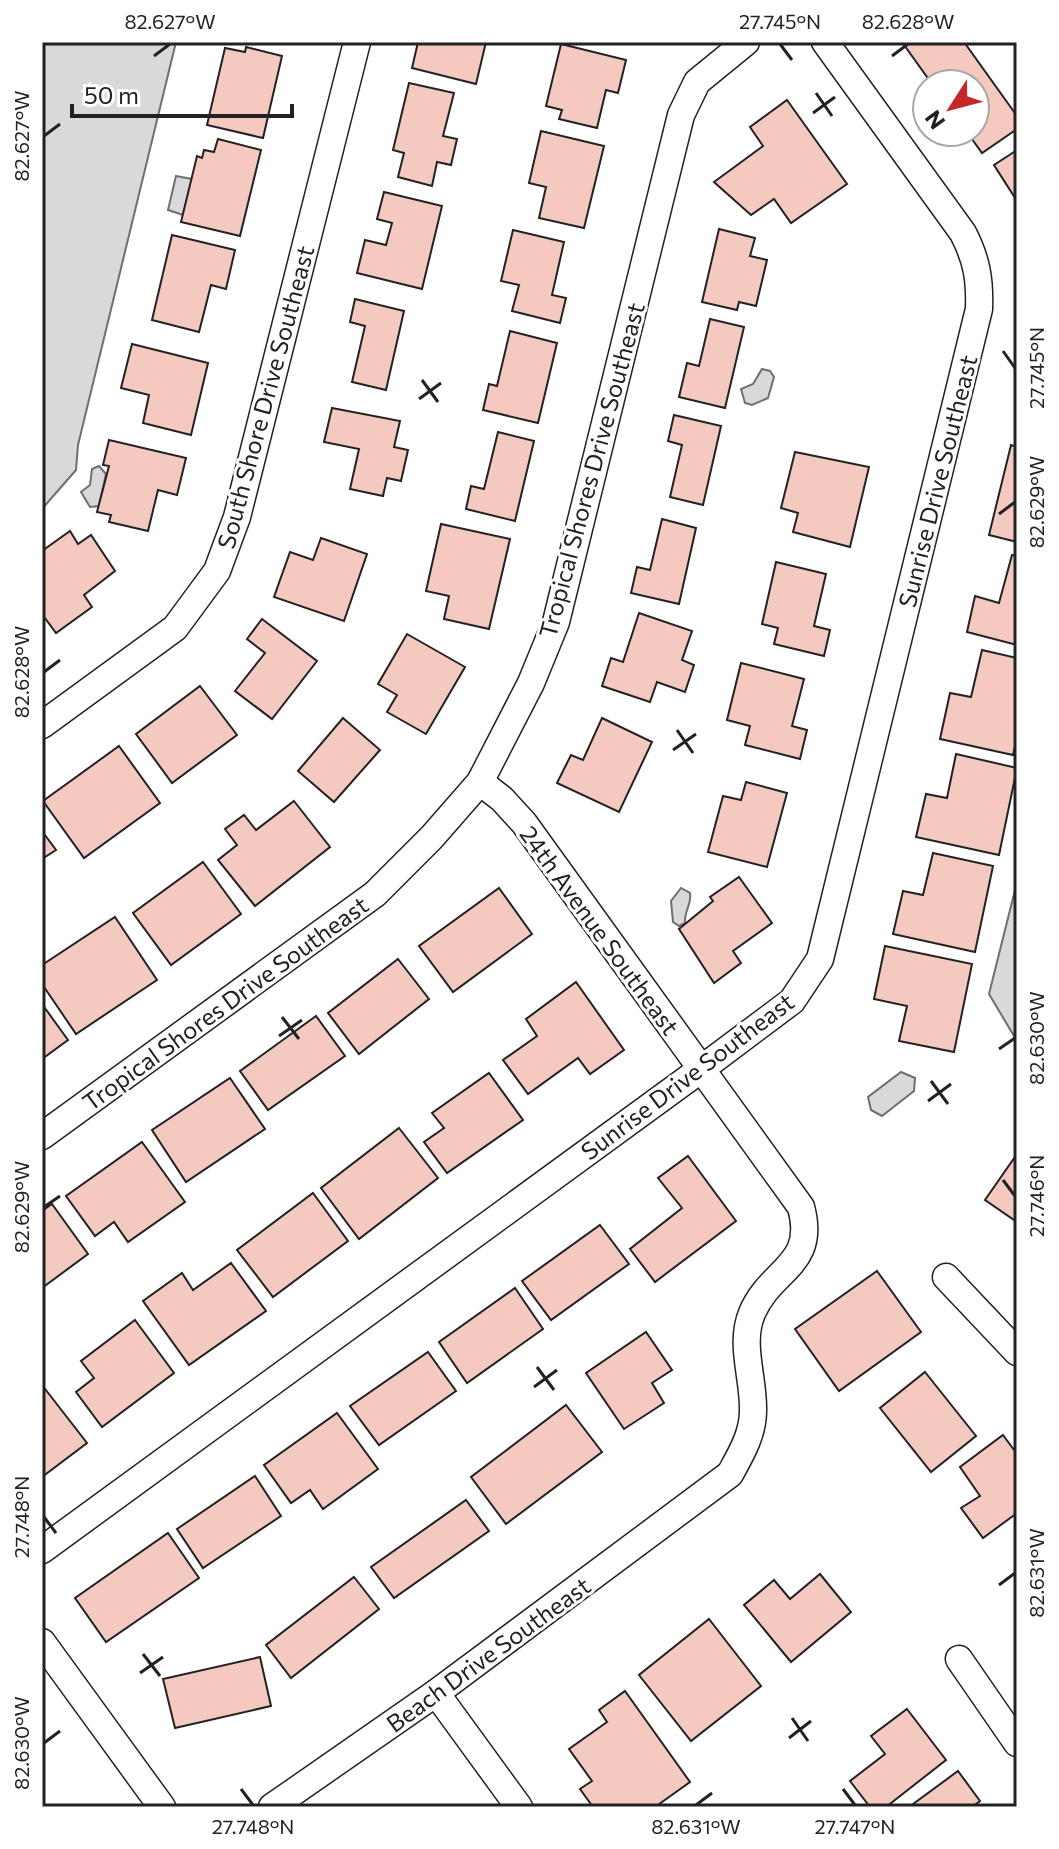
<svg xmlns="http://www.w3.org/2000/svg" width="1059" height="1849" font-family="Commissioner,sans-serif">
<rect width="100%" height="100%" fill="#fff"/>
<g fill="#d9d9d9" stroke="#6f6f6f" stroke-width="2">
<path d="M42,42H176L78,445L76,470L42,509Z"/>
<path d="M176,176L192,179L183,215L168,210Z"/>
<path d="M762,369L770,371L774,377L768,398L752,405L745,403L741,389L753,384Z"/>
<path d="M99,466L106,474L99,506L90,507L81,492L90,485L92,469Z"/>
<path d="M1017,882V1041L989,994Z"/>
<path d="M681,888L690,893C692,904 684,911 685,923L679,926L673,922L671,901Z"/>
<path d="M901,1072L915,1078L914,1091L882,1116L871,1110L868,1097Z"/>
</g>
<g fill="#f3c9c0" stroke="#222" stroke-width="2">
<path d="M418,42H486L476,84L412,68Z"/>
<path d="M902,42H964L1017,116V129L982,153L967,132H975V84H932Z"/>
<path d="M561,44L626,60L618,93L606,90L597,128L559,119L562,110L546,106Z"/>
<path d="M246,47L282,56L263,138L207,125L225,48L245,52Z"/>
<path d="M409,83L454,93L443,136L457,139L451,165L437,162L432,186L398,177L404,153L393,150Z"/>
<path d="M787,100L847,184L791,223L774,199L751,215L714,182L763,146L750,127Z"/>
<path d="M541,131L604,146L584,228L539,218L546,187L529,183Z"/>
<path d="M218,139L261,150L240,236L181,222L197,156L202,158L204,150L214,152Z"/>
<path d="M1017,150V201L994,165Z"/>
<path d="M384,192L442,206L422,289L357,273L365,240L386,245L392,223L377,219Z"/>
<path d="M719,229L755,238L750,256L767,260L756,306L739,302L737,310L702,302Z"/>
<path d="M513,230L564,242L552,295L566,298L560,323L512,311L519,285L501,281Z"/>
<path d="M172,235L235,250L226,289L211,285L199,332L152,320Z"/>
<path d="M355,299L404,311L386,390L352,382L365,326L350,322Z"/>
<path d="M710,319L744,327L725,408L679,397L687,363L699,366Z"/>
<path d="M510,331L557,343L538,423L483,410L489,384L497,386Z"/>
<path d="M132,344L208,363L191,435L143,423L149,395L121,388Z"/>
<path d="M332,408L400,421L394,447L408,450L401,481L387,478L383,496L350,489L359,449L324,442Z"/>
<path d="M674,415L721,426L703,505L670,497L682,445L668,441Z"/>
<path d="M498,432L534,441L515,521L466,509L471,486L484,489Z"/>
<path d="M109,440L186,458L177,495L158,490L148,531L109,522L111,515L97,512L109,466L103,465Z"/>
<path d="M1011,445L1017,447V542L989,535Z"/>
<path d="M795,452L869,467L850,547L793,532L798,513L781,508Z"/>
<path d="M662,519L696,528L679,604L631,593L637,567L650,570Z"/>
<path d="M441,524L510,539L489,629L444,619L449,596L426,591Z"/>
<path d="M70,531L78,544L91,535L115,571L84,595L92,607L56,633L42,614V551Z"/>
<path d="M321,538L367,554L344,621L274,597L290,552L313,560Z"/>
<path d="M1012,555L1017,556V645L967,632L975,596L999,603Z"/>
<path d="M776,562L826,574L814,626L830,630L824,656L774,644L778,628L762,624Z"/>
<path d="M639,613L692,631L682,660L694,665L685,692L657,682L650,702L602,686L611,658L623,662Z"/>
<path d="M262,619L317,661L272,719L235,691L265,653L247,639Z"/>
<path d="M407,634L465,667L426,734L387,712L397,695L378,684Z"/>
<path d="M982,650L1017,658V739L1013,755L940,739L950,693L971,697Z"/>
<path d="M741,663L804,679L792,726L807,730L800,759L745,745L750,726L727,720Z"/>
<path d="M200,686L237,735L172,783L136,734Z"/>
<path d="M343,718L380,750L334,802L298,771Z"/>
<path d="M602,718L652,742L619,812L557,783L571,755L583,760Z"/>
<path d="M119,746L160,803L84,858L43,801Z"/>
<path d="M956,754L1017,768L999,855L916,837L926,794L947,798Z"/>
<path d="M746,782L787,793L767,867L708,852L723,796L741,800Z"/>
<path d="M294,801L330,847L255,906L218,860L237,845L225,829L244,815L256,830Z"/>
<path d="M42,831L56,850L42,859Z"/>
<path d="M933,853L993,866L975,952L893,934L903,891L923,895Z"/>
<path d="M203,862L241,914L171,965L133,913Z"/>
<path d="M739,877L772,923L733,951L741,963L714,983L679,929L713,901L710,897Z"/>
<path d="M499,888L532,934L453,992L419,946Z"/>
<path d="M115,917L157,980L76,1034L42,984V965Z"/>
<path d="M885,946L972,964L954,1052L899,1041L907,1006L874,999Z"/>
<path d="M398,959L429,999L359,1054L328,1013Z"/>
<path d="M576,982L624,1050L590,1074L578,1058L528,1094L503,1060L537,1036L526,1019Z"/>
<path d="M42,1004L68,1040L42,1059Z"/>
<path d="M316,1016L345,1056L268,1110L240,1071Z"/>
<path d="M489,1073L523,1120L447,1173L424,1142L444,1128L432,1113Z"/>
<path d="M230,1078L265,1129L186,1182L152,1130Z"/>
<path d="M399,1128L438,1178L359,1239L321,1188Z"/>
<path d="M142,1142L185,1202L128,1242L114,1222L95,1236L66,1196Z"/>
<path d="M1017,1154V1222L985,1200Z"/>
<path d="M688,1156L736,1221L655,1282L630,1249L682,1208L658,1178Z"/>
<path d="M313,1193L348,1241L273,1297L237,1250Z"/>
<path d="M52,1204L88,1254L42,1288V1211Z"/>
<path d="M600,1225L629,1264L551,1320L522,1281Z"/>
<path d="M231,1263L266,1311L189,1365L143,1301L182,1273L193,1290Z"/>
<path d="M877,1271L921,1332L839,1391L795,1329Z"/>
<path d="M515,1288L543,1329L467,1383L439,1342Z"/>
<path d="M135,1320L174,1373L102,1427L76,1392L94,1378L81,1361Z"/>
<path d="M646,1332L672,1370L652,1383L664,1403L624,1429L586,1373Z"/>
<path d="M428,1352L456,1391L379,1445L350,1406Z"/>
<path d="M925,1372L976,1436L931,1472L880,1408Z"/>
<path d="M42,1385L87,1443L42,1477Z"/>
<path d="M566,1405L602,1452L506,1524L471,1477Z"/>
<path d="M337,1413L378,1469L323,1509L310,1490L291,1503L264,1465Z"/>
<path d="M1003,1435L1017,1454V1513L983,1538L961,1508L980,1496L960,1467Z"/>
<path d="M255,1476L281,1516L203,1568L177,1529Z"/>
<path d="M466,1500L489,1531L394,1598L371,1567Z"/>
<path d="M168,1533L199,1578L106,1642L75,1598Z"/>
<path d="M820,1574L851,1612L791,1662L744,1605L774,1580L790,1599Z"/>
<path d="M354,1577L379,1609L291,1678L266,1645Z"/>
<path d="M709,1619L761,1686L691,1741L639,1675Z"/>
<path d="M260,1657L271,1706L175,1728L163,1679Z"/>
<path d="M625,1691L690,1782L655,1807H593L580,1789L592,1781L569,1749L607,1722L599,1710Z"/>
<path d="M907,1709L946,1760L886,1807H870L850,1781L885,1754L871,1736Z"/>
<path d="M958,1771L980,1801L972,1807H909Z"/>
</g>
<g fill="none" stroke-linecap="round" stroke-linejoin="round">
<g stroke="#222" stroke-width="29">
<g id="minor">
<path d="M42,725L175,628L217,571L237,517L357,42"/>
<path d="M42,1136L375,894L432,837L480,782L531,683L556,622L681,115L697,82L746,42"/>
<path d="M946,1277L1017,1352"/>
<path d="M42,1550L700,1070L792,1001L820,959L979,309C980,280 977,260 963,233L825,42"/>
<path d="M42,1642L162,1807"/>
<path d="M959,1659L1017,1743"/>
<path d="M436,1693L519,1807"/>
<path d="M272,1807L436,1693L730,1474C741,1454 753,1434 753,1411C754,1378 739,1344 752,1313C771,1268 817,1266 801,1207L524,823L502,799L480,782"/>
</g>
</g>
<use href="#minor" stroke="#fff" stroke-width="26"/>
</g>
<path fill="none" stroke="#222" stroke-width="3" d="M780,44L792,60M154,56L170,44M892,56L908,44M816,93L832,116M813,113L835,97M44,136L60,124M1003,351L1015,368M422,380L438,402M419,399L441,383M999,514L1015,502M44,672L60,660M677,730L693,753M673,750L696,734M282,1017L299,1039M279,1036L302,1020M999,1049L1015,1038M931,1081L948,1104M928,1101L951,1084M1003,1180L1015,1196M44,1207L60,1196M537,1367L554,1390M534,1387L557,1370M44,1517L56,1533M999,1585L1015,1573M143,1654L160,1676M140,1673L163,1657M792,1718L808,1741M789,1738L811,1721M44,1743L60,1731M241,1789L253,1805M843,1789L855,1805M696,1805L712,1793"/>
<g text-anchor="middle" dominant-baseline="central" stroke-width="6" stroke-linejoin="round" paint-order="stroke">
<g font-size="24" fill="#222" stroke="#fff">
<text transform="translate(265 397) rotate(-75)">South Shore Drive Southeast</text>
<text transform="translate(591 470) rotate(-75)">Tropical Shores Drive Southeast</text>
<text transform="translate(937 481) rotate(-76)">Sunrise Drive Southeast</text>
<text transform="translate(600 930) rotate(54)">24th Avenue Southeast</text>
<text transform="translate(225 1003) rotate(-36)">Tropical Shores Drive Southeast</text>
<text transform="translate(687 1076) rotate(-37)">Sunrise Drive Southeast</text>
<text transform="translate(488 1654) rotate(-36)">Beach Drive Southeast</text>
</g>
</g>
<rect width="1059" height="1849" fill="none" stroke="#ffffff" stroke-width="88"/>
<g transform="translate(951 108) rotate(234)"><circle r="38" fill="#ffffff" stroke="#a7a7a7" stroke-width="2"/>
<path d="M0-6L14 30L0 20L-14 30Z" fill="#c62828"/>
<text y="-12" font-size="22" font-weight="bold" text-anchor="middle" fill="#222222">N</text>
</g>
<path d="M72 104v12h220v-12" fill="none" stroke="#222222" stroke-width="4"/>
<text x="84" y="104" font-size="24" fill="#222222" stroke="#ffffff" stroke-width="6" paint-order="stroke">50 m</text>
<rect x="44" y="44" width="971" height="1761" fill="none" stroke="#222" stroke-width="3"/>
<g font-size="20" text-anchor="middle" fill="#222">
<text x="170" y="29">82.627°W</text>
<text x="780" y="29">27.745°N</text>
<text x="908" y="29">82.628°W</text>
<text transform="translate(22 136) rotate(-90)" y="7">82.627°W</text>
<text transform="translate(1037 368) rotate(-90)" y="7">27.745°N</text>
<text transform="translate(1037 502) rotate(-90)" y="7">82.629°W</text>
<text transform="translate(22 672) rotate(-90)" y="7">82.628°W</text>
<text transform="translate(1037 1038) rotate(-90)" y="7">82.630°W</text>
<text transform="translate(1037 1196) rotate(-90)" y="7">27.746°N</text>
<text transform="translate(22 1207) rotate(-90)" y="7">82.629°W</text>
<text transform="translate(22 1517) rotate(-90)" y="7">27.748°N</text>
<text transform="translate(1037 1573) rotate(-90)" y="7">82.631°W</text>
<text transform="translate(22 1743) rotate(-90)" y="7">82.630°W</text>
<text x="253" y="1834">27.748°N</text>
<text x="696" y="1834">82.631°W</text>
<text x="855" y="1834">27.747°N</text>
</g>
</svg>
